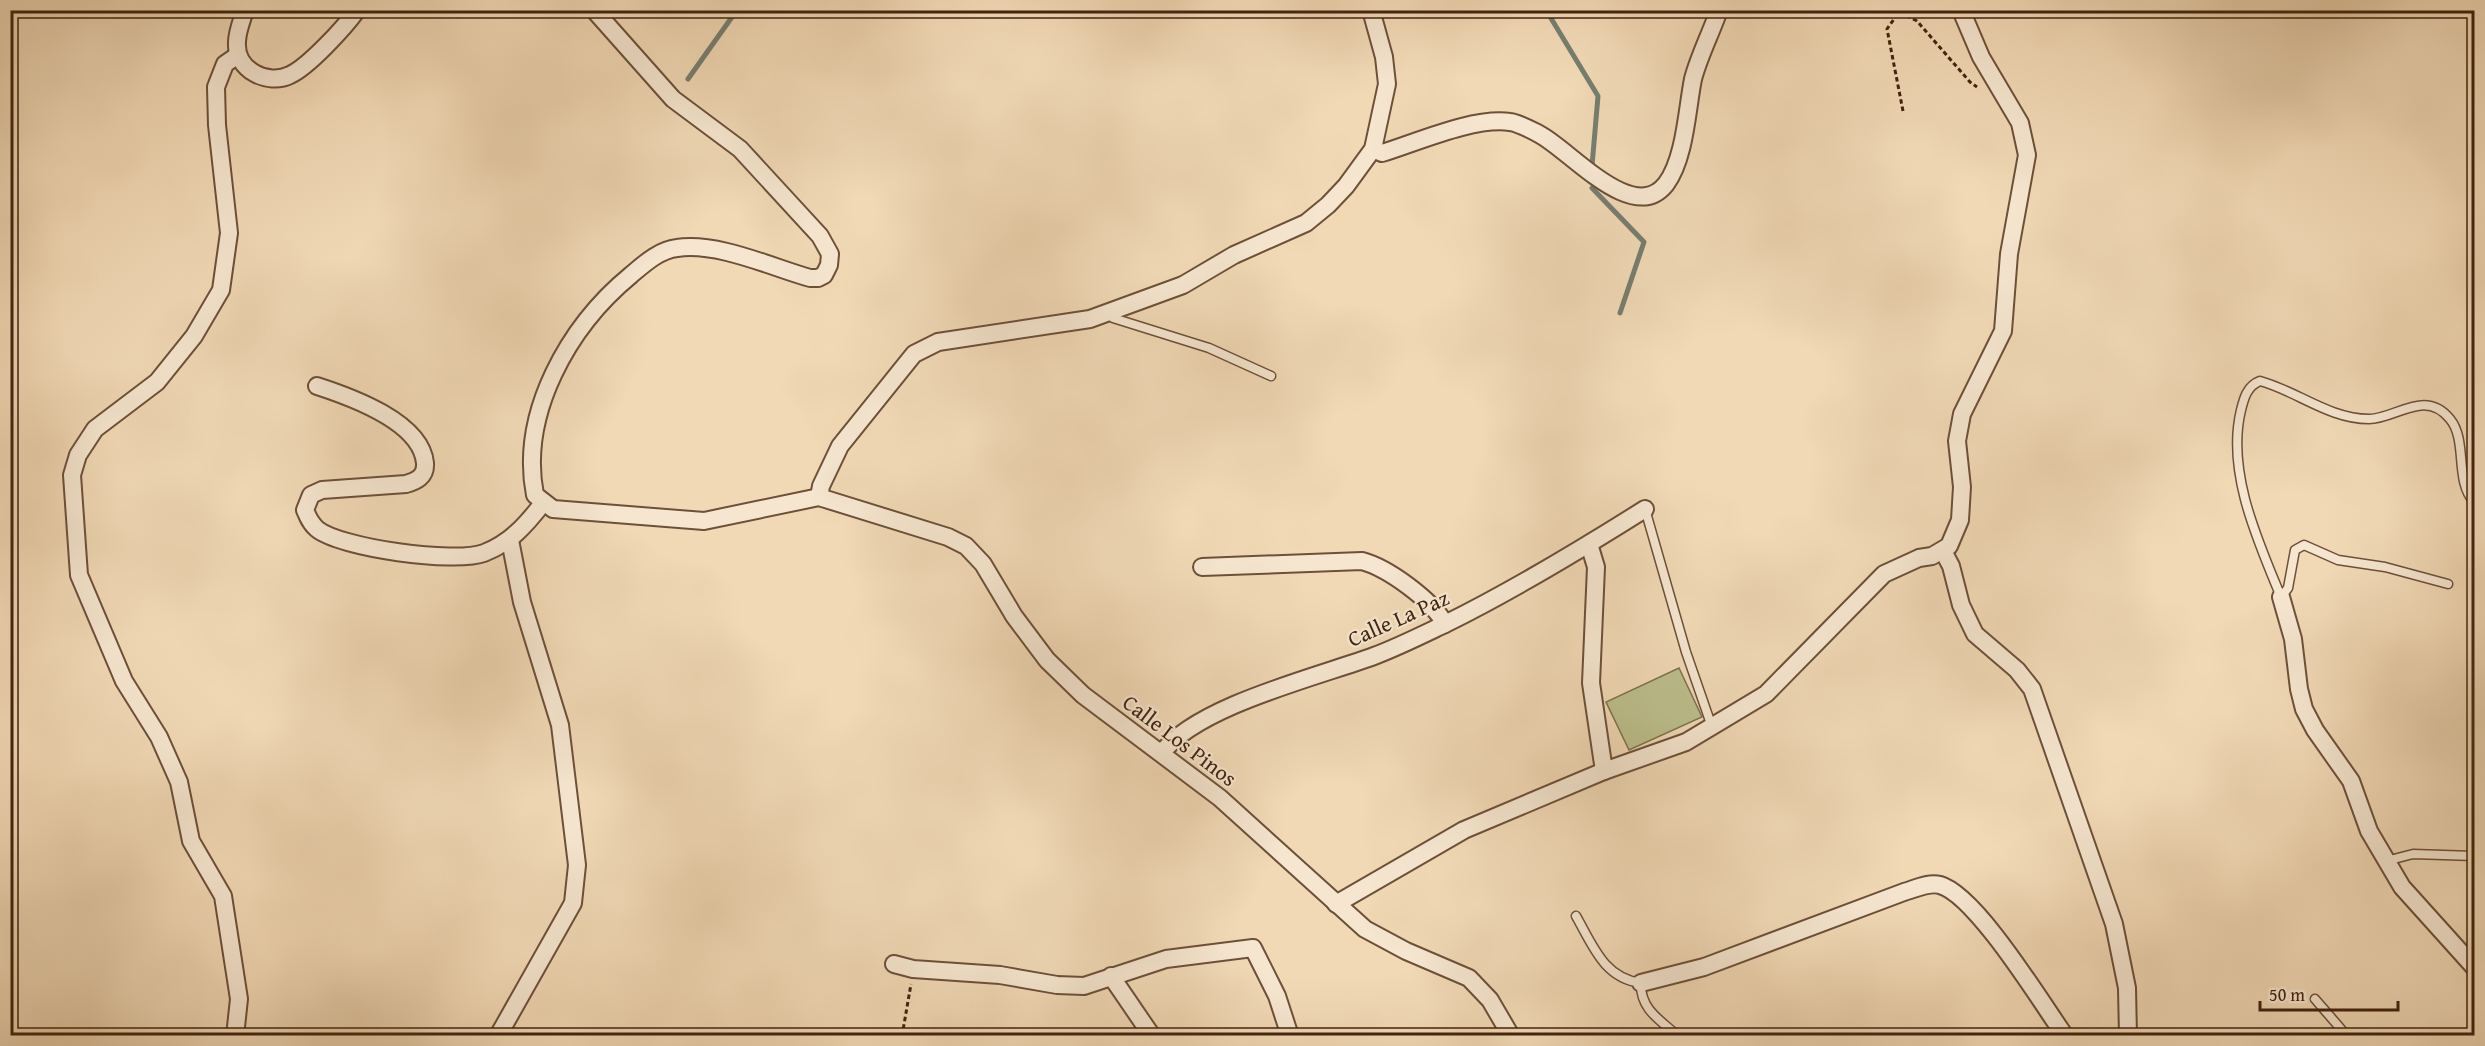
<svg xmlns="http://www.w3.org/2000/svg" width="2485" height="1046" font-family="'Gentium Book Plus',serif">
<rect width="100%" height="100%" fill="#f1d9b6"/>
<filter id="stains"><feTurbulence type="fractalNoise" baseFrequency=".00333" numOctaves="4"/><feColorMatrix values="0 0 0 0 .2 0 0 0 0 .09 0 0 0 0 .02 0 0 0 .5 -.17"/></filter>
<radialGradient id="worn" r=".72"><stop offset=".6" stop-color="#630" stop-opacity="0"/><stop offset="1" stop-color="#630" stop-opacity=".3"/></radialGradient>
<path fill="#bcbf8c" stroke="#7e714e" stroke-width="1.5" d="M1679,668L1702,717L1629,750L1606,702Z"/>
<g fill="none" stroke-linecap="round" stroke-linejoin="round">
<g stroke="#777e6f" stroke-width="5">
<path d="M1546,10L1598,96L1592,166"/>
<path d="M688,79L737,10"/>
<path d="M1592,188L1644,242L1620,313"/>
</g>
<g stroke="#6d5039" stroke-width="11">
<g id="service">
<path d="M1108,312L1113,318L1209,348L1271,376"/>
<path d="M1645,509L1686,652L1712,727"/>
<path d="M2448,584L2385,567L2338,560L2304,545L2295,550L2288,588L2281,597C2258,541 2226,472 2241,410C2244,398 2247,386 2260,381C2297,391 2329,419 2369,419C2396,419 2425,388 2450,419C2468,441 2454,480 2474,502"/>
<path d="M2386,861L2413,854L2474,856"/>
<path d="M1576,916C1593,946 1604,978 1641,983C1640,1009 1660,1020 1678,1036"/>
<path d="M2315,999L2347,1036"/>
</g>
</g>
<g stroke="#6d5039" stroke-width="20">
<g id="minor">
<path d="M245,10C242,20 237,32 237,42C235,70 268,86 290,75C308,67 345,27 357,10"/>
<path d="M594,10L673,99L740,149L820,236L830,254L829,265L824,275L818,278H810C771,267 718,242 677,248C659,250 644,264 631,275C569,326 519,413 535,495L553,509L704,521L819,497L948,537L966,546L983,564L1014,616L1047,660L1083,695L1220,798L1365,929L1406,951L1469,978L1490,1000L1511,1036"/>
<path d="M1373,149L1382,153C1418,142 1473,117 1510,122C1519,123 1531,130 1539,134C1570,150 1633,226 1666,184C1685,159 1687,109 1693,79C1699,56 1711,33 1719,10"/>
<path d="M317,386C351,397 421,422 425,463C426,477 416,481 406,484L322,490L311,495L305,510C308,517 310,523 317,529C340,548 455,564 484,553C510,543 526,525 543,503"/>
<path d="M819,497L821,486L840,446L914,354L938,342L1090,319L1183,285L1234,255L1306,223L1328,205L1346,186L1373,149L1387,84L1384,57L1371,10"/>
<path d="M1589,544L1596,567L1591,683L1604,771"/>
<path d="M1943,551L1951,566L1961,605L1975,634L2017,670L2032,689L2114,924L2127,988L2128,1036"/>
<path d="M1202,567L1362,561C1388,568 1432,600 1445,624"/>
<path d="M2281,597L2293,639L2299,689L2304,709L2315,730L2351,781L2369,831L2402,887L2474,967"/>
<path d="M1162,753C1196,706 1320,676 1374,656C1398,647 1422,635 1445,624C1514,590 1580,550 1645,509"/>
<path d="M1336,904L1464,830L1604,771L1686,742L1766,694L1884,574L1919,558L1932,556L1949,546L1960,520L1962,487L1957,441L1962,414L2003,331L2009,254L2027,155L2020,123L1981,57L1961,10"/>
<path d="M894,964L913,969L1000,975L1057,985L1084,986L1166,959L1253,948L1277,996L1290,1036"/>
<path d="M1111,976L1152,1036"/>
<path d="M1641,983L1704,967L1904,892C1915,889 1928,882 1940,885C1976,895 2041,1002 2065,1036"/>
<path d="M235,1036L239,999L223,896L191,841L179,782L159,737L124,681L79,575L72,475L78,455L95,429L157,382L194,336L221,290L229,233L217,125L216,87L225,64L238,55"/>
<path d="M498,1036L573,903L577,865L560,725L522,602L510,540"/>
</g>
</g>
<g stroke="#41230f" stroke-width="3" stroke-dasharray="4.5 3" stroke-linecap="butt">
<path d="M1903,111L1887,29L1899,12L1917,21L1970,82L1977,87"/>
<path d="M902,1036L911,984"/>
</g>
<use href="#service" stroke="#f6e6d0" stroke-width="8"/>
<use href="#minor" stroke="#f6e6d0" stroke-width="16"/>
</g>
<g text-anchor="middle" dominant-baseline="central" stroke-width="4.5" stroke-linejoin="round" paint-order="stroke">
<g font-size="22" fill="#41230f" stroke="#f6e6d0">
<text transform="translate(1398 618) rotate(-24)">Calle La Paz</text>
<text transform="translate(1180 740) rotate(37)">Calle Los Pinos</text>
</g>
</g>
<rect width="2485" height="1046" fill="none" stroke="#f1d9b6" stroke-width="36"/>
<rect x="12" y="12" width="2461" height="1022" fill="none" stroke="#41230f" stroke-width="3"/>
<rect x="18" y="18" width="2449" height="1010" fill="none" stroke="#41230f" stroke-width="1.5"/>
<path d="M2260 1001v9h138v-9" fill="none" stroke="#41230f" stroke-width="3"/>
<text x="2269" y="1001" font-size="18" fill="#41230f" stroke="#f6e6d0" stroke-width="4.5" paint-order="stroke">50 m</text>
<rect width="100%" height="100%" filter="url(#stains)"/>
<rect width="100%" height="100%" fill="url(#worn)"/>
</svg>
